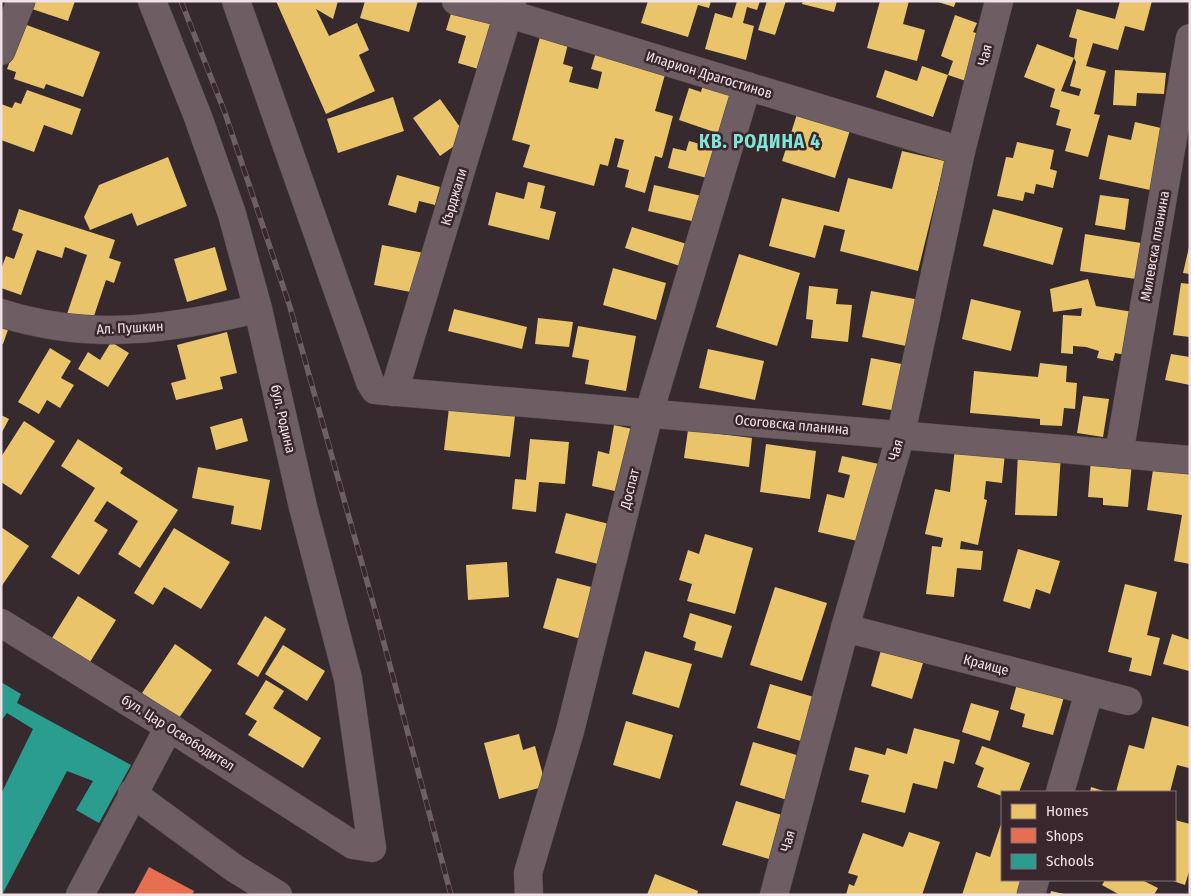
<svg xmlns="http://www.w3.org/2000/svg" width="1191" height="896" font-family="'Fira Sans Condensed',sans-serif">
<rect width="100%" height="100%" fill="#362a2e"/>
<g fill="#e9c46a">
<path d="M34,1H75L68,21L32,9Z"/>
<path d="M276,1H338L333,19L316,9L329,36L357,23L369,50L359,55L375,91L326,114Z"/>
<path d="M365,1H418L409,32L360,18Z"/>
<path d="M648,1H711L709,8L698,5L688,37L641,23Z"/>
<path d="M737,1H760L757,10L747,7L743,23L754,26L746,60L705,49L715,13L732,18Z"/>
<path d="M767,1H786L775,35L758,30Z"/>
<path d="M803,1H837L834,12L802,4Z"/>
<path d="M880,1H909L903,24L925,30L917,61L867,48Z"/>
<path d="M935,1H956L954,7Z"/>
<path d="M1120,1H1152L1144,31L1125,26L1118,50L1093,43L1086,66L1106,71L1094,114L1100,115L1088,157L1065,151L1071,129L1056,125L1060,110L1050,107L1055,89L1024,77L1037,44L1074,58L1061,91L1079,96L1081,89L1070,86L1076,62L1074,58L1077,39L1069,37L1077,9L1115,19Z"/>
<path d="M453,7L500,21L485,71L458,63L466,36L446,30Z"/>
<path d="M955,15L977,23L973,32L985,36L969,82L948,75L933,117L876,97L885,70L917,81L922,66L948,75L953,61L941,56Z"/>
<path d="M24,24L100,52L83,97L46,84L44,89L14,79L16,72L7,69Z"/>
<path d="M541,33L569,40L563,64L573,67L569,82L598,89L602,72L591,69L596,52L666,71L655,111L673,116L662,158L655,156L645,193L625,187L629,170L617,167L624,140L615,138L608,166L600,164L594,186L523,167L530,145L512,140Z"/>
<path d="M1115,70L1166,73L1164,94L1137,93L1136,106L1113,105Z"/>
<path d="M704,81L741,93L726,136L679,120L689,88L701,92Z"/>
<path d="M27,90L81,109L72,135L44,125L34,152L1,140V104L12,108L15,102L21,104Z"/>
<path d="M393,97L404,131L338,153L327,119Z"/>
<path d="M440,99L467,137L440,156L413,118Z"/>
<path d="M798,111L851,127L835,178L782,161Z"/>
<path d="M1135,122L1174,131L1157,159L1150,190L1099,179L1108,135L1131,140Z"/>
<path d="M689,141L715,148L707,178L668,168L673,148L686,151Z"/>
<path d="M1017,142L1054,150L1050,169L1057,171L1053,188L1036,184L1034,194L1025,192L1023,201L997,196L1006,157L1013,158Z"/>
<path d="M902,151L945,161L918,271L840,251L845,230L824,225L815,258L769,246L782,198L839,212L848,178L892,189Z"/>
<path d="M168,157L187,206L137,226L132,213L90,230L84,217L99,185Z"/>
<path d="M397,175L440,187L435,205L419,201L416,213L388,205Z"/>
<path d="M528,182L545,186L540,208L556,212L549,240L488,225L496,192L524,199Z"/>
<path d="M654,185L706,197L700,223L648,211Z"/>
<path d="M1100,195L1129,199L1125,230L1095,225Z"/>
<path d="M19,209L115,240L109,258L121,262L114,283L106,280L91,325L66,317L87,255L65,247L62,258L37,250L21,295L1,288V269L6,256L14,259L23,234L12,230Z"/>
<path d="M993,209L1063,228L1053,265L983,246Z"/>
<path d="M632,227L690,245L683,267L625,248Z"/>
<path d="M1085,234L1141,243L1136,279L1080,271Z"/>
<path d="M1190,243V274L1183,273Z"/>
<path d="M382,245L424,253L416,293L374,285Z"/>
<path d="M215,247L227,290L187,302L174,259Z"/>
<path d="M739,254L800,273L777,346L716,327Z"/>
<path d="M613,268L666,283L656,320L603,305Z"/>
<path d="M1088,279L1096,306L1133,312L1125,355L1115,353L1113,361L1097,358L1099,351L1086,347L1073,346V354L1061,353L1063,315L1081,316L1082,308L1053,312L1050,289Z"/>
<path d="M1181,283L1190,284V337L1173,335Z"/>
<path d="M809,286L838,289L836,304L852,305L848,342L811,338L813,320L806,319Z"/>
<path d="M871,291L920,300L911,347L862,337Z"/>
<path d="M971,299L1021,311L1011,351L962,339Z"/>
<path d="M454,309L527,327L522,349L448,331Z"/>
<path d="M538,318L573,322L569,347L535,344Z"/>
<path d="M1,322L10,324L3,344H1Z"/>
<path d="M578,326L636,336L626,391L585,384L589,360L572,357Z"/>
<path d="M227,332L237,373L220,377L223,389L176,400L171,383L186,379L177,345Z"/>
<path d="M111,342L129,353L108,387L78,369L88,352L100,360Z"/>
<path d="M50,348L71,361L61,378L74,385L60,408L47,400L39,414L18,402Z"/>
<path d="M708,349L764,361L755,400L699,388Z"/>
<path d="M1171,354L1190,357V385L1165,380Z"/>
<path d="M871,358L912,366L903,412L862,405Z"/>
<path d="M1040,363L1067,366L1066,382L1077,383L1075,409L1064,408L1062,426L1040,425V419L970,413L974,371L1038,377Z"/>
<path d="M1083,396L1109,399L1103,437L1077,433Z"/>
<path d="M449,408L515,416L510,457L444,450Z"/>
<path d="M1,415L9,419L1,434Z"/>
<path d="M242,418L248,441L216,450L210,427Z"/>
<path d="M24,421L55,441L21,495L1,482V457Z"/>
<path d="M614,425L637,430L624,493L592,486L598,451L609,454Z"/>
<path d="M688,430L752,438L749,467L684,458Z"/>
<path d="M78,439L123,468L120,473L178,510L140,568L118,554L138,521L107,501L94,521L108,530L79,575L51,557L95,488L61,466Z"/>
<path d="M530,439L569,442L565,484L539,482L536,512L512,509L515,479L526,480Z"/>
<path d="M766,444L816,451L810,499L760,492Z"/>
<path d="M955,448L1005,453L1002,483L986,481L984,499L987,500L978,545L961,541L960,549L983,551L981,570L957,568L954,597L926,594L932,546L941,547L943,538L925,534L935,489L950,492Z"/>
<path d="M1018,453L1061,455L1057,516L1015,515Z"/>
<path d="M842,456L879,464L862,542L818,532L827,494L844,498L850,475L838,472Z"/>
<path d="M1091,459L1132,462L1128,507L1103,505V498L1088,497Z"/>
<path d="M1154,463L1190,469V564L1174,561L1182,515L1147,510Z"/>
<path d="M198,467L270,480L261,530L231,524L234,506L192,498Z"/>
<path d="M566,513L613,525L602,565L555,553Z"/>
<path d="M1,527L29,546L1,587Z"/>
<path d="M174,528L230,562L201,609L164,587L153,605L134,593Z"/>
<path d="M705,534L753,548L735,614L687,601L692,584L679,580L688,550L699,554Z"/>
<path d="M1018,549L1060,561L1050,594L1036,589L1030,609L1003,601Z"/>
<path d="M507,562L509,597L468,600L466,565Z"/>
<path d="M557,578L595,588L581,639L543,628Z"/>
<path d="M1125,584L1157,592L1147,635L1160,638L1151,676L1129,671L1132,658L1108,652Z"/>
<path d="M775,587L827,603L802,681L750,665Z"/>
<path d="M78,596L116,620L90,662L52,638Z"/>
<path d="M690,613L732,626L722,658L694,650L696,642L683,637Z"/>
<path d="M265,616L286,629L258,677L237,664Z"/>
<path d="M1172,634L1190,640L1189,671L1163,664Z"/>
<path d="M175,644L212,670L179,718L142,693Z"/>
<path d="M283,645L325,671L307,701L265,674Z"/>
<path d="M881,650L923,663L912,699L871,686Z"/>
<path d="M645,651L692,664L679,708L632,694Z"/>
<path d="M266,680L284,691L273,708L321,738L303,768L248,735L257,721L245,714Z"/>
<path d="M770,684L817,698L804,742L757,728Z"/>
<path d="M1017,684L1064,697L1053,735L1022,727L1025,714L1010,709Z"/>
<path d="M971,703L999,711L990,741L962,732Z"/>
<path d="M1152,717L1190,727L1189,768L1177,765L1170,792H1116L1129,745L1144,749Z"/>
<path d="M626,721L673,735L660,779L613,765Z"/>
<path d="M914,728L960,740L954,764L944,761L937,789L913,783L905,813L861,802L869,775L849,770L855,747L885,755L887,748L907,754Z"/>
<path d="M519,734L523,750L535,746L546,786L499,799L484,743Z"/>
<path d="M753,742L800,756L787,800L740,785Z"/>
<path d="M982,746L1030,763L1019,792H1002V796L977,787L984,768L975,764Z"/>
<path d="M1091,787L1107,792H1090Z"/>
<path d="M736,801L782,815L769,859L722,845Z"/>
<path d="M1175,820L1190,824V868L1185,885L1170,880H1175Z"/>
<path d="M1002,821V880H1022L1017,895H962L976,852L990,857Z"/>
<path d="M909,832L940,842L922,895H846L849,884L854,886L858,876L848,873L863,833L903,847Z"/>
<path d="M655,874L698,891L697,895H647Z"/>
<path d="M1105,880H1142L1158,888L1154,895H1120L1102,885Z"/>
<path d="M1051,891L1064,894V895H1050Z"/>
</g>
<path fill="#e76f51" d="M149,867L194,891L192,895H134Z"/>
<path fill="#2a9d8f" d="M1,682L21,694L17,703L131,765L99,823L76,810L93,781L67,771L2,895L1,794L33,729L7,713L1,721Z"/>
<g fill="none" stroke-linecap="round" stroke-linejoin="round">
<g stroke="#53484c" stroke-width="29">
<g id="minor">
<path d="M236,1L370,382L375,390L1190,460"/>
<path d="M456,1L509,14L961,151"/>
<path d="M1,51L21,1"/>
<path d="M1,313C92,342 168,329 258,309"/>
<path d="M394,392L512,1"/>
<path d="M1119,454L1190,38"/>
<path d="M1,623L169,727L353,845L372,848L348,679L303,507L258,309L232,214L198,117L152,1"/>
<path d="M845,628L1128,701"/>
<path d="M1060,792L1089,692"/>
<path d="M132,793L234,868L278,895"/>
<path d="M80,895L169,727"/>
<path d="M529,895L528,873L570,731L649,413L747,86"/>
<path d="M774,895L845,628L901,434L961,151L999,1"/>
<path d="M1031,895L1035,880"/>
</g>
</g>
<use href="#minor" stroke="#6f5d64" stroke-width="28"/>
<g stroke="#6c6064" stroke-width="5.5">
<path id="rail" d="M181,1L225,113L290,307L377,617L451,895"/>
</g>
<use href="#rail" stroke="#3a262d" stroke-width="4" stroke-dasharray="11" stroke-linecap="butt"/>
</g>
<g text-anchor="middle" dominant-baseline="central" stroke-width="5" stroke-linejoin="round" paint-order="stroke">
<g font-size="14" fill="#efe1e6" stroke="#3a262d">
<text transform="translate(985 55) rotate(-76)">Чая</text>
<text transform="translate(709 75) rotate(17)">Иларион Драгостинов</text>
<text transform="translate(454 197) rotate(-73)">Кърджали</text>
<text transform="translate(1155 246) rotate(-80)">Милевска планина</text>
<text transform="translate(130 328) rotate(-3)">Ал. Пушкин</text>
<text transform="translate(283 419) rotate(77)">бул. Родина</text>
<text transform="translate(792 425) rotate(5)">Осоговска планина</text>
<text transform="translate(896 450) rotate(-74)">Чая</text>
<text transform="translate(630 489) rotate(-76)">Доспат</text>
<text transform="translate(986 665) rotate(15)">Краище</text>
<text transform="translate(178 733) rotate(32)">бул. Цар Освободител</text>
<text transform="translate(788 841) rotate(-75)">Чая</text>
</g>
<g font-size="19" font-weight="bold" letter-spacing="1" fill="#80e7d7" stroke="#3a262d">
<text x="760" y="141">КВ. РОДИНА 4</text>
</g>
</g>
<rect width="1191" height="896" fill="none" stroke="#efe1e6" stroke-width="5"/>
<rect x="1001" y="791" width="175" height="90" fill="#3a262d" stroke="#827177"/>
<rect x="1011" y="804" width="25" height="15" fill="#e9c46a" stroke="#827177"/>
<text x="1046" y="816" font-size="15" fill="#efe1e6">Homes</text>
<rect x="1011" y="828" width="25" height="15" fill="#e76f51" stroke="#827177"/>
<text x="1046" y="841" font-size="15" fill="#efe1e6">Shops</text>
<rect x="1011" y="854" width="25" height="15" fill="#2a9d8f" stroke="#827177"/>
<text x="1046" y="866" font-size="15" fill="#efe1e6">Schools</text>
</svg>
